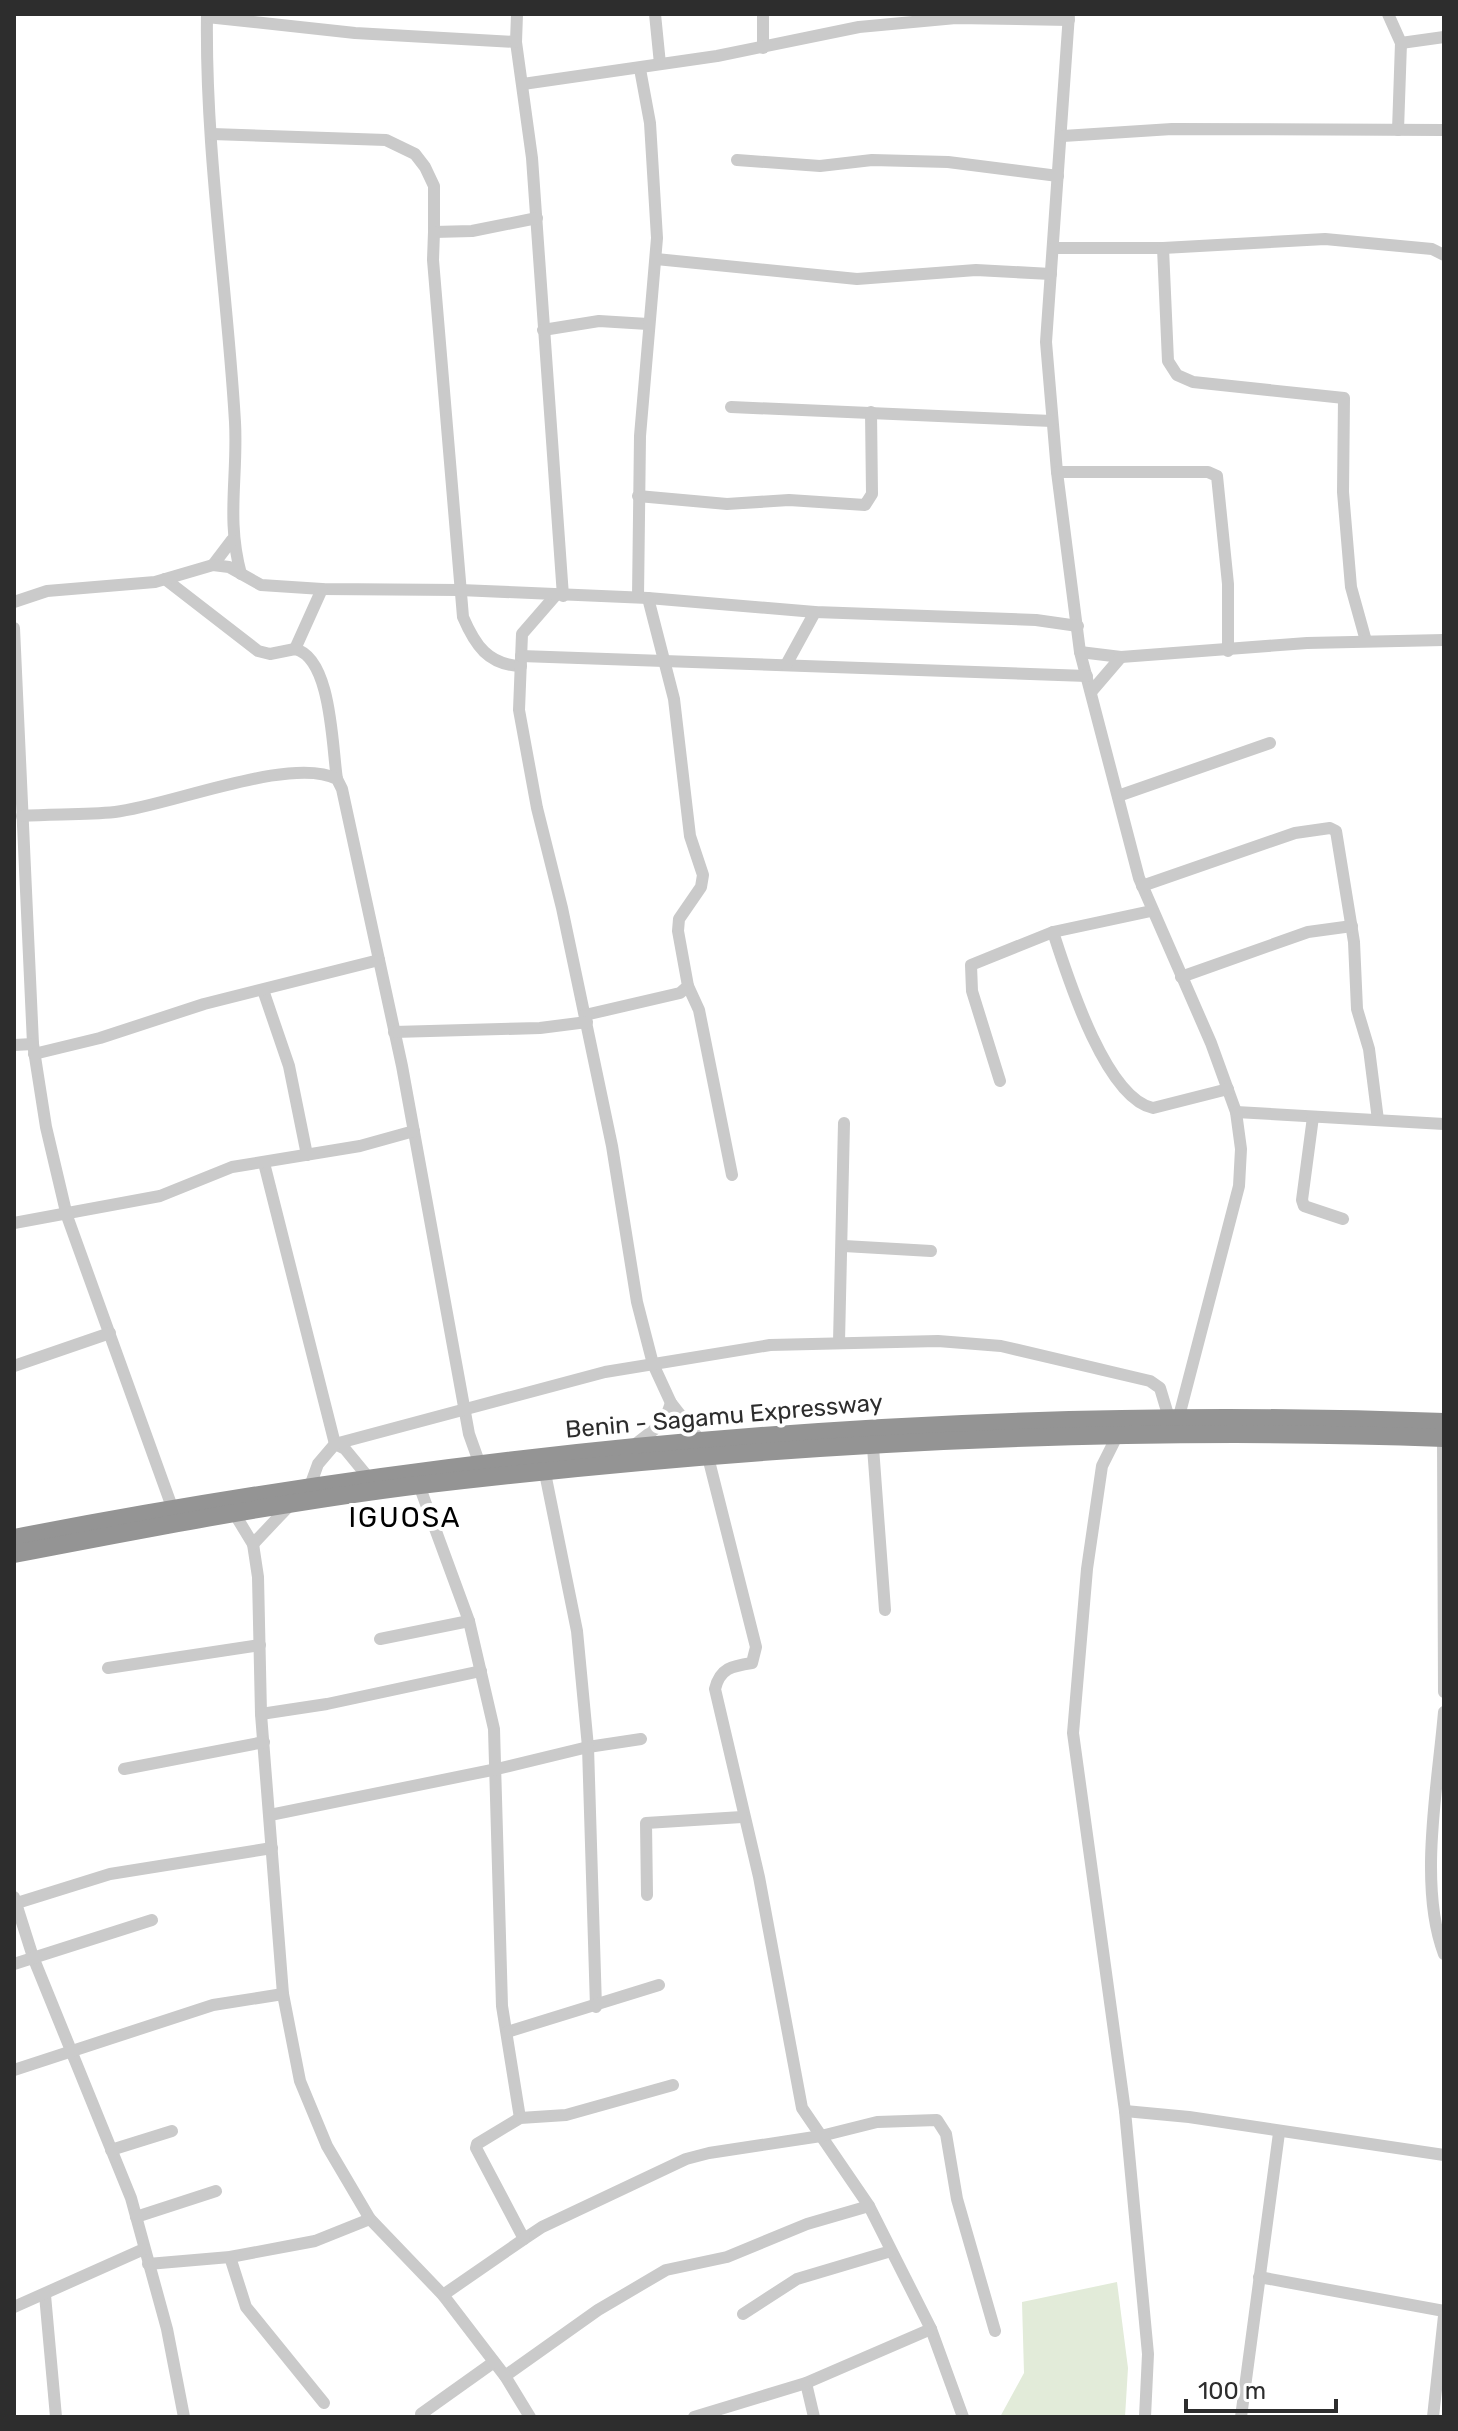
<svg xmlns="http://www.w3.org/2000/svg" width="1458" height="2431" font-family="Rubik,sans-serif">
<rect width="100%" height="100%" fill="#fff"/>
<path fill="#e2ebd9" d="M1117,2282L1128,2368L1125,2417H1000L1024,2373L1022,2302Z"/>
<g fill="none" stroke-linecap="round" stroke-linejoin="round">
<g stroke="#cacaca" stroke-width="12">
<path d="M207,14C205,150 227,286 235,422C238,476 226,520 241,574"/>
<path d="M655,14L660,64"/>
<path d="M763,14V48"/>
<path d="M1069,14L1046,342L1057,472L1080,652L1139,878L1211,1043L1236,1112L1241,1149L1239,1186L1177,1424"/>
<path d="M1388,14L1401,43L1398,130"/>
<path d="M207,17L355,33L516,42L532,158L563,596"/>
<path d="M516,42L517,14"/>
<path d="M1401,43L1444,37"/>
<path d="M523,84L717,56L859,27L956,18L1069,20"/>
<path d="M212,134L386,140L415,154L425,167L434,186V232L472,231L537,218"/>
<path d="M1063,136L1172,129L1444,130"/>
<path d="M737,160L820,166L872,160L948,162L1058,176"/>
<path d="M434,232L433,260L463,617C475,645 488,665 521,666"/>
<path d="M1054,248H1163L1325,239L1432,249L1444,255"/>
<path d="M1163,248L1168,361L1177,375L1193,382L1344,398L1343,492L1351,587L1366,641"/>
<path d="M656,259L857,279L976,270L1051,274"/>
<path d="M543,330L599,321L648,324"/>
<path d="M731,407L1052,421"/>
<path d="M1057,472H1208L1217,476L1228,584V651"/>
<path d="M638,496L727,504L789,500L865,505L872,494L871,412"/>
<path d="M213,565L232,540"/>
<path d="M165,579L258,651L270,654L295,649C332,658 332,748 337,779"/>
<path d="M555,596L522,634L519,710L537,808L562,908L612,1146L637,1302L653,1364L671,1403L699,1439"/>
<path d="M638,597L640,436L657,238L650,123L640,69"/>
<path d="M14,602L47,591L155,582L213,565L229,567L261,585L322,589L460,590L648,598L815,612L1036,620L1078,626"/>
<path d="M14,628L33,1044L46,1127L67,1216L172,1507L168,1513"/>
<path d="M295,649L322,589"/>
<path d="M1080,652L1121,657L1307,643L1444,640"/>
<path d="M521,656L1087,676"/>
<path d="M786,665L815,612"/>
<path d="M1091,692L1121,657"/>
<path d="M1118,796L1270,743"/>
<path d="M22,816C53,814 84,815 115,812C169,806 292,755 337,779L342,789L402,1066L469,1434L479,1462"/>
<path d="M1142,886L1295,833L1330,828L1336,831L1354,942L1357,1009L1369,1049L1378,1120"/>
<path d="M1053,932C1067,975 1105,1098 1153,1108L1228,1089"/>
<path d="M1181,977L1308,932L1352,926"/>
<path d="M688,986L699,1010L732,1175"/>
<path d="M263,990L289,1066L307,1155"/>
<path d="M585,1015L680,993L688,986L678,931L679,919L701,887L703,875L690,836L674,699L648,598"/>
<path d="M394,1032L540,1028L587,1022"/>
<path d="M14,1045L33,1044"/>
<path d="M34,1054L100,1038L204,1004L379,960"/>
<path d="M1000,1081L972,991L971,965L1053,932L1151,911"/>
<path d="M1236,1112L1444,1124"/>
<path d="M1313,1117L1302,1200L1304,1206L1343,1219"/>
<path d="M264,1163L335,1444L345,1449L368,1477"/>
<path d="M14,1223L160,1196L232,1167L360,1146L414,1131"/>
<path d="M844,1246L931,1251"/>
<path d="M839,1342L844,1123"/>
<path d="M14,1366L110,1333"/>
<path d="M1117,1436L1102,1466L1087,1569L1073,1733L1125,2111L1148,2354L1145,2417"/>
<path d="M1443,1438L1444,1692"/>
<path d="M633,1446L664,1422L671,1403"/>
<path d="M873,1447L885,1610"/>
<path d="M708,1457L756,1647L752,1663C732,1666 720,1668 715,1689L759,1877L802,2108L869,2206L931,2329L963,2417"/>
<path d="M545,1473L577,1631L588,1747L641,1739"/>
<path d="M419,1485L469,1621L494,1729L502,2006L520,2118"/>
<path d="M310,1486L318,1464L335,1444L605,1372L770,1345L938,1341L1001,1346L1150,1381L1160,1388L1169,1418"/>
<path d="M234,1513L253,1544L258,1577L261,1714L283,1994L300,2081L327,2146L370,2219L443,2295L505,2376L530,2417"/>
<path d="M253,1544L289,1506"/>
<path d="M380,1639L469,1621"/>
<path d="M108,1668L260,1645"/>
<path d="M1444,1712C1438,1784 1418,1886 1444,1954"/>
<path d="M261,1714L327,1704L481,1671"/>
<path d="M124,1769L264,1742"/>
<path d="M270,1815L497,1769L588,1747L596,2007"/>
<path d="M647,1895L646,1823L742,1817"/>
<path d="M14,1897L33,1957L131,2198L167,2329L184,2417"/>
<path d="M17,1903L110,1874L272,1848"/>
<path d="M14,1964L152,1920"/>
<path d="M507,2032L659,1985"/>
<path d="M14,2070L213,2005L283,1994"/>
<path d="M673,2085L566,2115L520,2118L477,2144L476,2148L524,2239L542,2227L686,2159L709,2153L821,2136L877,2122L937,2120L946,2134L957,2199L995,2331"/>
<path d="M1125,2111L1189,2117L1444,2155"/>
<path d="M111,2150L172,2131"/>
<path d="M136,2217L216,2191"/>
<path d="M230,2257L246,2307L324,2403"/>
<path d="M148,2264L230,2257L315,2241L370,2219"/>
<path d="M1259,2277L1444,2311"/>
<path d="M45,2295L56,2417"/>
<path d="M443,2295L524,2239"/>
<path d="M14,2307L144,2249"/>
<path d="M743,2314L797,2279L891,2251"/>
<path d="M505,2376L598,2310L666,2270L727,2257L807,2224L869,2206"/>
<path d="M806,2383L814,2417"/>
<path d="M421,2414L494,2362"/>
<path d="M694,2417L806,2383L931,2329"/>
<path d="M1241,2417L1279,2133"/>
<path d="M1433,2417L1444,2316"/>
</g>
<g stroke="#949494" stroke-width="18">
<path d="M14,1538C488,1446 962,1404 1444,1422"/>
<path d="M14,1554C149,1528 284,1502 420,1485C759,1445 1103,1425 1444,1438"/>
</g>
</g>
<g text-anchor="middle" dominant-baseline="central" stroke-width="8" stroke-linejoin="round" paint-order="stroke">
<g font-size="24" fill="#2d2d2d" stroke="#fff">
<text transform="translate(724 1416) rotate(-5)">Benin - Sagamu Expressway</text>
</g>
<g font-size="28" letter-spacing="2" fill="#000" stroke="#fff">
<text x="405" y="1517">IGUOSA</text>
</g>
</g>
<rect width="1458" height="2431" fill="none" stroke="#2d2d2d" stroke-width="32"/>
<path d="M1186 2399v12h150v-12" fill="none" stroke="#2d2d2d" stroke-width="4"/>
<text x="1198" y="2399" font-size="24" fill="#2d2d2d" stroke="#ffffff" stroke-width="6" paint-order="stroke">100 m</text>
</svg>
